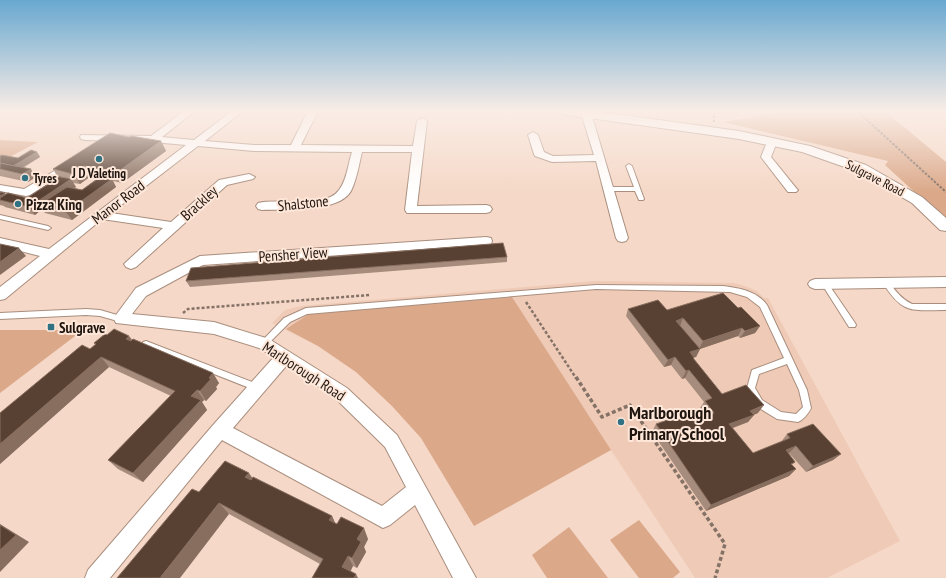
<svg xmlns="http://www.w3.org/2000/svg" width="946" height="578" font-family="'PT Sans Narrow',sans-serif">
<rect width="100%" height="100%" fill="#f5d8c7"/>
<path fill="#efcbb7" d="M595,281L734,283L745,286L757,291L764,298H768L900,541L827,578H695L611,450L474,526L421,438L392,406L356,372L333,356L318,346L272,323L285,310L301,306Z"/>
<g fill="#dba98a">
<path d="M789,111H885L946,162V221L885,165L888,161L723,122Z"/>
<path d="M0,140L38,142L0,162Z"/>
<path d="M512,297L611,450L474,526L421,438L392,406L356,372L318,346L286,329L309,314Z"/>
<path d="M0,330H83L0,393Z"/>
<path d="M639,520L680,572L673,578H639L610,540Z"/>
<path d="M569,527L608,578H547L532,555Z"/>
</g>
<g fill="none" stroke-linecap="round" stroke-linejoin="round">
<g stroke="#a98e7e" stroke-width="2">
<g id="service">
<path d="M629,164L632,166L644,199L643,200H639L635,191H609L606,189L609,187H634L626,166Z"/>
<path d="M0,215L48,226L51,228L48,230L0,219Z"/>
<path d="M884,281H888C895,290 901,299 912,304H946V310C912,310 903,315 883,283Z"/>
<path d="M823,282H827L855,323L856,325L855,327H849L823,286L822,284Z"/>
<path d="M596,285L723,286C739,288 757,291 767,305L807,390L811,408C809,413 803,420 798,422L777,419L756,406L747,388L752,370L784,358L760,307L747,297L730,292L596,289L307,314L290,322L267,345L264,346L261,345L260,343L284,318L306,308ZM787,364L799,390L803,407L796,414L781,412L762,400L755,388L759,374Z"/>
<path d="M86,309L100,310L124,317L125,319L124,321L121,322L100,316L86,315L0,319V313Z"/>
<path d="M146,341L260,385L261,387L260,389L257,391L143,346L142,344L143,342Z"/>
</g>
</g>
<g stroke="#a98e7e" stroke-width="2">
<g id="minor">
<path d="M184,111H195L162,137L194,140L232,111H243L205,141L254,145H291L308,111H318L301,145L413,146L417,121L422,118L425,119L427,121L417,206L486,205L490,206L492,209L490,212L486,213H407L405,210L412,152H362C359,164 357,179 351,191C339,213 284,209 262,210L258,209L256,206L258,203C278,198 326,209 339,190C347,180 348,164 352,152L254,151L198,146L111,213L171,222L219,180L249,174L255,177L253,179L227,185L136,267L131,269L126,267L124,264L163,228L102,219L5,299L0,300V287L40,256L0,246V238L49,249L186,145L153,142L85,140L81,139L80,137L81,135L151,136Z"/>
<path d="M583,111H589L591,113L628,238L626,241L622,242L618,241L616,238L596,161L552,162L535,156L534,154L528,135L533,132L538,135L544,152L553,156L594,155L581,113Z"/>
<path d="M772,139L777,142L771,157L796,188L798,190L796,192H788L761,157L767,142Z"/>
<path d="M71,161L76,164L75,166L30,195L26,196L0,191V185L24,189Z"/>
<path d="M486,237L491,238L492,241L491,244L203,265L146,296L132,314L214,322L269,339L347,388L397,435L476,578H453L415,505L390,525L383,528L222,440L110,578H85L88,570L214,424L274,357L259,348L214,334L116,323L114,319L116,315L136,288L200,256ZM287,365L335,398L385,447L406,487L382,506L233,428Z"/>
<path d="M946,277V287L815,289L810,287L808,284L810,281L815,279Z"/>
</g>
</g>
<g stroke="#a98e7e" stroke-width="2">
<path id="tertiary" d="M562,111H594L739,131L810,146L866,165L922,197L946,218V231L940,230L912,203L856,171L802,152L739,139L568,115L564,114Z"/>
</g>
<g stroke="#857267" stroke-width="2" stroke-dasharray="2.5 1.5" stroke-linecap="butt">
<path d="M857,111L946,192"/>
<path d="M714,122V114L716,111"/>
</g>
<g stroke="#857267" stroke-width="2.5" stroke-dasharray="3 2" stroke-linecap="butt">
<path d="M526,302L576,378"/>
<path d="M183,313L188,309L370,295"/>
</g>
<path stroke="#857267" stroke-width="3.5" stroke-dasharray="4 2.5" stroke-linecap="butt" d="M576,377L602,417L630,405L725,544L715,578"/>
<use href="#service" fill="#fff" fill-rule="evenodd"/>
<use href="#minor" fill="#fff" fill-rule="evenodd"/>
<use href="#tertiary" fill="#fff" fill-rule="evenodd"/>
</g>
<g fill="#a68c7c" fill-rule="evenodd">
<path d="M129,137L161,141L166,151L122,183L113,181L116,187L72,220L45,213L42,209L35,215L5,207L4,206L0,205V192L6,195L27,198L48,184L44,179L57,176L53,169ZM91,176L99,178L82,190L74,188L76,187L73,183L80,184Z"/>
<path d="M37,152L40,157L23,168L36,177L28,182L0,176V156L18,158Z"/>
<path d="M507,257V262L190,287L186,281Z"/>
<path d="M738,308L760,326L755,333L740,338L738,336L700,349L696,357H694V359L722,394L758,413L754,415L748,422L733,428L753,453L781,442L787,434L841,454L833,460L806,472L789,453H788L795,462L792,465L796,469L789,476L706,511L652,432L656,424L693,421L706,416L700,408L704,402L685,378L682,379L671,365L664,367L626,316L628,309L667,310Z"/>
<path d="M107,335L132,340L219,383L216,387L217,389L206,401L204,400L202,402L207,410L143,482L118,469L108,460L171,396L109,367L0,464V413L90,349L95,345L94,343Z"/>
<path d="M253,478L332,516L335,523L368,539L364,547L366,552L357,568L353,566L320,564L229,514L199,492Z"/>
</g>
<g fill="#876e5f">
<path d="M161,141L166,151L122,183L116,173Z"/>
<path d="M37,152L40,157L14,172L11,167Z"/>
<path d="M85,166L91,176L80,184L73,174Z"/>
<path d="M31,169L36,177L28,182L22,174Z"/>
<path d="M71,179L76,187L46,207L39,205L42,209L35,215L29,207Z"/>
<path d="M112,179L116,187L72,220L66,212Z"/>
<path d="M5,193L11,201L0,200V196Z"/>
<path d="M19,248L26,256L0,275V262Z"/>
<path d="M683,318L680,326L676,321Z"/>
<path d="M760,326L755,333L740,338L745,331Z"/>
<path d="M742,328L738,336L700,349L696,357L686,360L690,352L699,349L703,341Z"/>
<path d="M129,336L137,346L126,339Z"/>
<path d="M101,357L109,367L0,464V444Z"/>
<path d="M675,357L671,365L664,367L668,360Z"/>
<path d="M689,370L685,378L682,379L686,371Z"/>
<path d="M213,373L219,383L216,387L217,389L206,401L200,391L209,378Z"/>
<path d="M197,390L204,400L202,402L207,410L143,482L133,473L191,396Z"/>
<path d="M764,405L758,413L748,417L754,415L748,422L724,431L729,424L750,411Z"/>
<path d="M796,446L789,453L779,457L786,450Z"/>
<path d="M841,454L833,460L806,472L813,466Z"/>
<path d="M796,469L789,476L706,511L711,505Z"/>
<path d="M249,473L257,485L245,477Z"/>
<path d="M219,503L229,514L180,578H160Z"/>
<path d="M332,516L337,527L329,520Z"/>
<path d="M0,524L29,542L0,572Z"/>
<path d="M364,528L368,539L364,547L366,552L357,568L352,558L357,539Z"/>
<path d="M348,556L353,566L348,577L342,567Z"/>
<path d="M356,574L358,578H354Z"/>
</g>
<g fill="#584032" stroke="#876e5f">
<path d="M110,133L129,137L131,136L161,141L116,173L85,166L73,174L53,169Z"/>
<path d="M31,150L37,152L13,166L0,163V156L2,155L18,158Z"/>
<path d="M0,163L31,169L22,174L0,169Z"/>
<path d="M51,175L71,179L29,207L0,200V198L8,193L27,198L53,181L44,179Z"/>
<path d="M100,177L112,179L66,212L39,205L67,187L82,190Z"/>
<path d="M0,192L5,193L0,196Z"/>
<path d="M503,243L507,257L186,281L191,268Z"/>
<path d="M0,244L19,248L0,262Z"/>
<path d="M723,293L738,308L741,307L760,326L745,331L742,328L703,341L683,318L676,321L700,349L690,352L694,358H693L722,394L746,385L764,405L750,411L754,415L729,424L753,453L790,438L787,434L813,424L841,454L813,466L796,446L786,450L795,462L791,464L796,469L711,505L656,424L687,413L693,421L714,413L705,401L712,398L689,370L686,371L675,357L668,360L628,309L658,300L667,310Z"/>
<path d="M114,329L129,336L126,339L131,341L133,339L213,373L209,378L211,379L200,391L197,390L191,396L201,400L133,473L108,460L175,391L101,357L0,444V413L82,345L90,349L96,344L94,343L105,334L107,335Z"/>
<path d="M225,461L249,473L245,477L251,480L253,477L332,516L329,520L337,524L341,517L364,528L357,539L361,542L352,558L348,556L342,567L356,574L354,578H312L323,559L219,503L160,578H117L192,489L199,492Z"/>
<path d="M0,525L16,535L0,550Z"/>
</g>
<linearGradient id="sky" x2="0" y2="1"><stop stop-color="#68a8d0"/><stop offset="0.58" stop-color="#faede6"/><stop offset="1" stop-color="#faede6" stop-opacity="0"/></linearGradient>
<rect width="946" height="192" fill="url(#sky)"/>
<g fill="#307284" stroke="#fee7d9" stroke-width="1.5">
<circle cx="99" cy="159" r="4"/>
<circle cx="25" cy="178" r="4"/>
<circle cx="18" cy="204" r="4"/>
<rect x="47" y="323" width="8" height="8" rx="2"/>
<circle cx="621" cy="422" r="4"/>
</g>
<g text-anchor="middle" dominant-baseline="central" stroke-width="4" stroke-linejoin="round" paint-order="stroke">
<g font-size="13" font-weight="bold" fill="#1f150f" stroke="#fee7d9">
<text x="99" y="173">J D Valeting</text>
<text x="33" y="178" text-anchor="start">Tyres</text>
</g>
<g font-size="13" fill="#1f150f" stroke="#fee7d9">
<text transform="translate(875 178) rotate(27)">Sulgrave Road</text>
</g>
<g font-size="15" fill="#1f150f" stroke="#fee7d9">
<text transform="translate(118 202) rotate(-37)">Manor Road</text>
<text transform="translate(199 203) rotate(-42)">Brackley</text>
<text transform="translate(303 203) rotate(-6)">Shalstone</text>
<text transform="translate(293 254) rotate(-4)">Pensher View</text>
<text transform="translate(304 371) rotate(33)">Marlborough Road</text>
</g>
<g font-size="15" font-weight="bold" fill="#1f150f" stroke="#fee7d9" text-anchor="start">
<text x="26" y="204">Pizza King</text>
<text x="59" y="327">Sulgrave</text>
</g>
<g font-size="18" font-weight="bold" fill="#1f150f" stroke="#fee7d9" text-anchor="start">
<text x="629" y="412">Marlborough<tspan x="629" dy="21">Primary School</tspan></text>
</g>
</g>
</svg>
